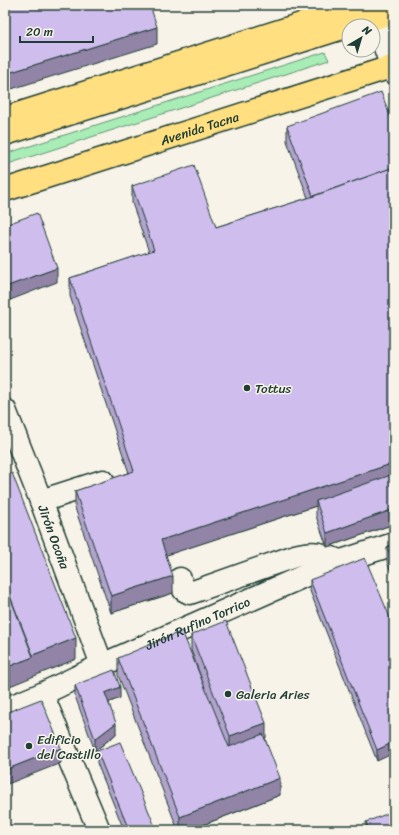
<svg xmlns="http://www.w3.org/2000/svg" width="399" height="835" font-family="Sriracha,sans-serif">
<rect width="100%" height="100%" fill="#f7f3e8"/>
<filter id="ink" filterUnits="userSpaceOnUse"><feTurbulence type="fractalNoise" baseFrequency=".025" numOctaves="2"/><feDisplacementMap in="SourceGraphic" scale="8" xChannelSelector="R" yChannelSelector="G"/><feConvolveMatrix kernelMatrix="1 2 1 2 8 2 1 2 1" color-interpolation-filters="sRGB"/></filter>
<g filter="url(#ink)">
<path fill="#a8ecb6" stroke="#649475" d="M325,52L329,60L5,165V154Z"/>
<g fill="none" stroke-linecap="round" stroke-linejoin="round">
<g stroke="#1f3d34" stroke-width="25">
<g id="minor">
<path d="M370,5L394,73"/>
<path id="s1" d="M5,410L41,501L102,665"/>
<path d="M41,501L103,481"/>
<path d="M180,579L184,590L190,593L295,556C315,551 320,553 339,561"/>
<path d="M42,694L99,830"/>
<path id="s2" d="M5,709L42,694L102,665L329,565L394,544"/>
</g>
</g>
<g stroke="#1f3d34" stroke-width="25">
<g id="major">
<path d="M349,26L394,12"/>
<path d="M5,118L361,5"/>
<path d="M5,134L349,26"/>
<path id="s3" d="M5,190L394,66"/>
</g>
</g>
<use href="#minor" stroke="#f7f3e8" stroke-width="22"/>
<use href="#major" stroke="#ffdf80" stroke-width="22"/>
</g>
<g fill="#b2a3cd" stroke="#1f3d34">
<path d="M287,126H394V524L327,547L316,516V506L166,555L173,593L111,613L75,508V491L129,473L70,296V278L149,252L132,203V186L216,227L308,198L287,141Z"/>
<path d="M394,544V579L387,562V547Z"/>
<path d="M310,580L394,627L377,761L310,591Z"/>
<path d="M191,635L266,738H265L280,795L190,830H178L118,675V658L206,691L191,650Z"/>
<path d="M75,685L120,698L109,702L116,734L95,751L75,696Z"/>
<path d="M97,751L156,830H124L97,763Z"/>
<path d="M366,822L394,830H366Z"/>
</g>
<g fill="#9184a7" stroke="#1f3d34">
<path d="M157,27V44L5,91V74Z"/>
<path d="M57,268V282L5,302V287Z"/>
<path d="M394,463V480L316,501V506L161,557V540Z"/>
<path d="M394,509V524L327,547V533Z"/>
<path d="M173,576V593L111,613V596Z"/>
<path d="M76,638V659L5,688V668L33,657V655Z"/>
<path d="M120,687V698L105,704V693Z"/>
<path d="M116,723V734L95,751V739Z"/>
<path d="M266,723V738L230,751V736Z"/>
<path d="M394,742V753L377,761V750Z"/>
<path d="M61,748V763L5,785V770Z"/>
<path d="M280,778V795L190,830H180V817Z"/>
</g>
<g fill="#cfbdee" stroke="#1f3d34">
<path d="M5,5H150L157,27L5,74Z"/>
<path d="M381,92L394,126V167L313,196L287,126Z"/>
<path d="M194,165L216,227L314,196L394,167V463L161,540L173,576L111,596L75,491L134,471L70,278L154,250L132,186Z"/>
<path d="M37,213L57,268L5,287V225Z"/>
<path d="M12,473L76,638L33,655L5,583V476Z"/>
<path d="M394,474V509L327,533L316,501Z"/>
<path d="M394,544V564L387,547Z"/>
<path d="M365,558L394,627V742L377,750L310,580Z"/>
<path d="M5,584L33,657L5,668Z"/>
<path d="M226,621L266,723L230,736L191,635Z"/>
<path d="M182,631L229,747L263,734L280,778L180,817L118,658Z"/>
<path d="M114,670L120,687L105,693L116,723L95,739L75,685Z"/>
<path d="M41,699L61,748L5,770V713Z"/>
<path d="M120,742L156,829L154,830H129L97,751Z"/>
<path d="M394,811V830H369L366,822Z"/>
</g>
</g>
<g fill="#1f3d34" stroke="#f7f3e8" stroke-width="1.5">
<circle cx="247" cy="388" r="4"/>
<circle cx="228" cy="694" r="4"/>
<circle cx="29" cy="746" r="4"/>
</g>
<g text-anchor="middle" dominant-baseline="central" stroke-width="3" stroke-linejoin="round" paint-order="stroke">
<g font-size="13" fill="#1f3d34" stroke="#f7f3e8">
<text stroke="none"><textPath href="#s3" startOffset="204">Avenida Tacna</textPath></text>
<text stroke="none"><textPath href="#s1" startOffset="136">Jirón Ocoña</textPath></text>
<text stroke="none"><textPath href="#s2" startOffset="211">Jirón Rufino Torrico</textPath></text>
</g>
<g font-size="13" fill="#1f3d34" stroke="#f7f3e8" text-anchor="start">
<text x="255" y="388">Tottus</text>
<text x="236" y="694">Galeria Aries</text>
<text x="37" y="739">Edificio<tspan x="37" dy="15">del Castillo</tspan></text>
</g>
</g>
<rect width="399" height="835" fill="none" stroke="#f7f3e8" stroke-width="20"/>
<rect x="10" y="10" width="379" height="815" fill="none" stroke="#1f3d34" stroke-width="1.5" filter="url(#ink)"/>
<g transform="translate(361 38) rotate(38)"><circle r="19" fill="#f7f3e8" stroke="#a1aaa0"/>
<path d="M0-3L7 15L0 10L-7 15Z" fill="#1f3d34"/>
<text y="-6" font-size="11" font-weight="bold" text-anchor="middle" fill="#1f3d34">N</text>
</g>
<path d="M20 36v6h73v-6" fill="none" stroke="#1f3d34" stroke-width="2"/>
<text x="26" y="36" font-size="12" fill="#1f3d34" stroke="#f7f3e8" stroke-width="3" paint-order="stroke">20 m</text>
</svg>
